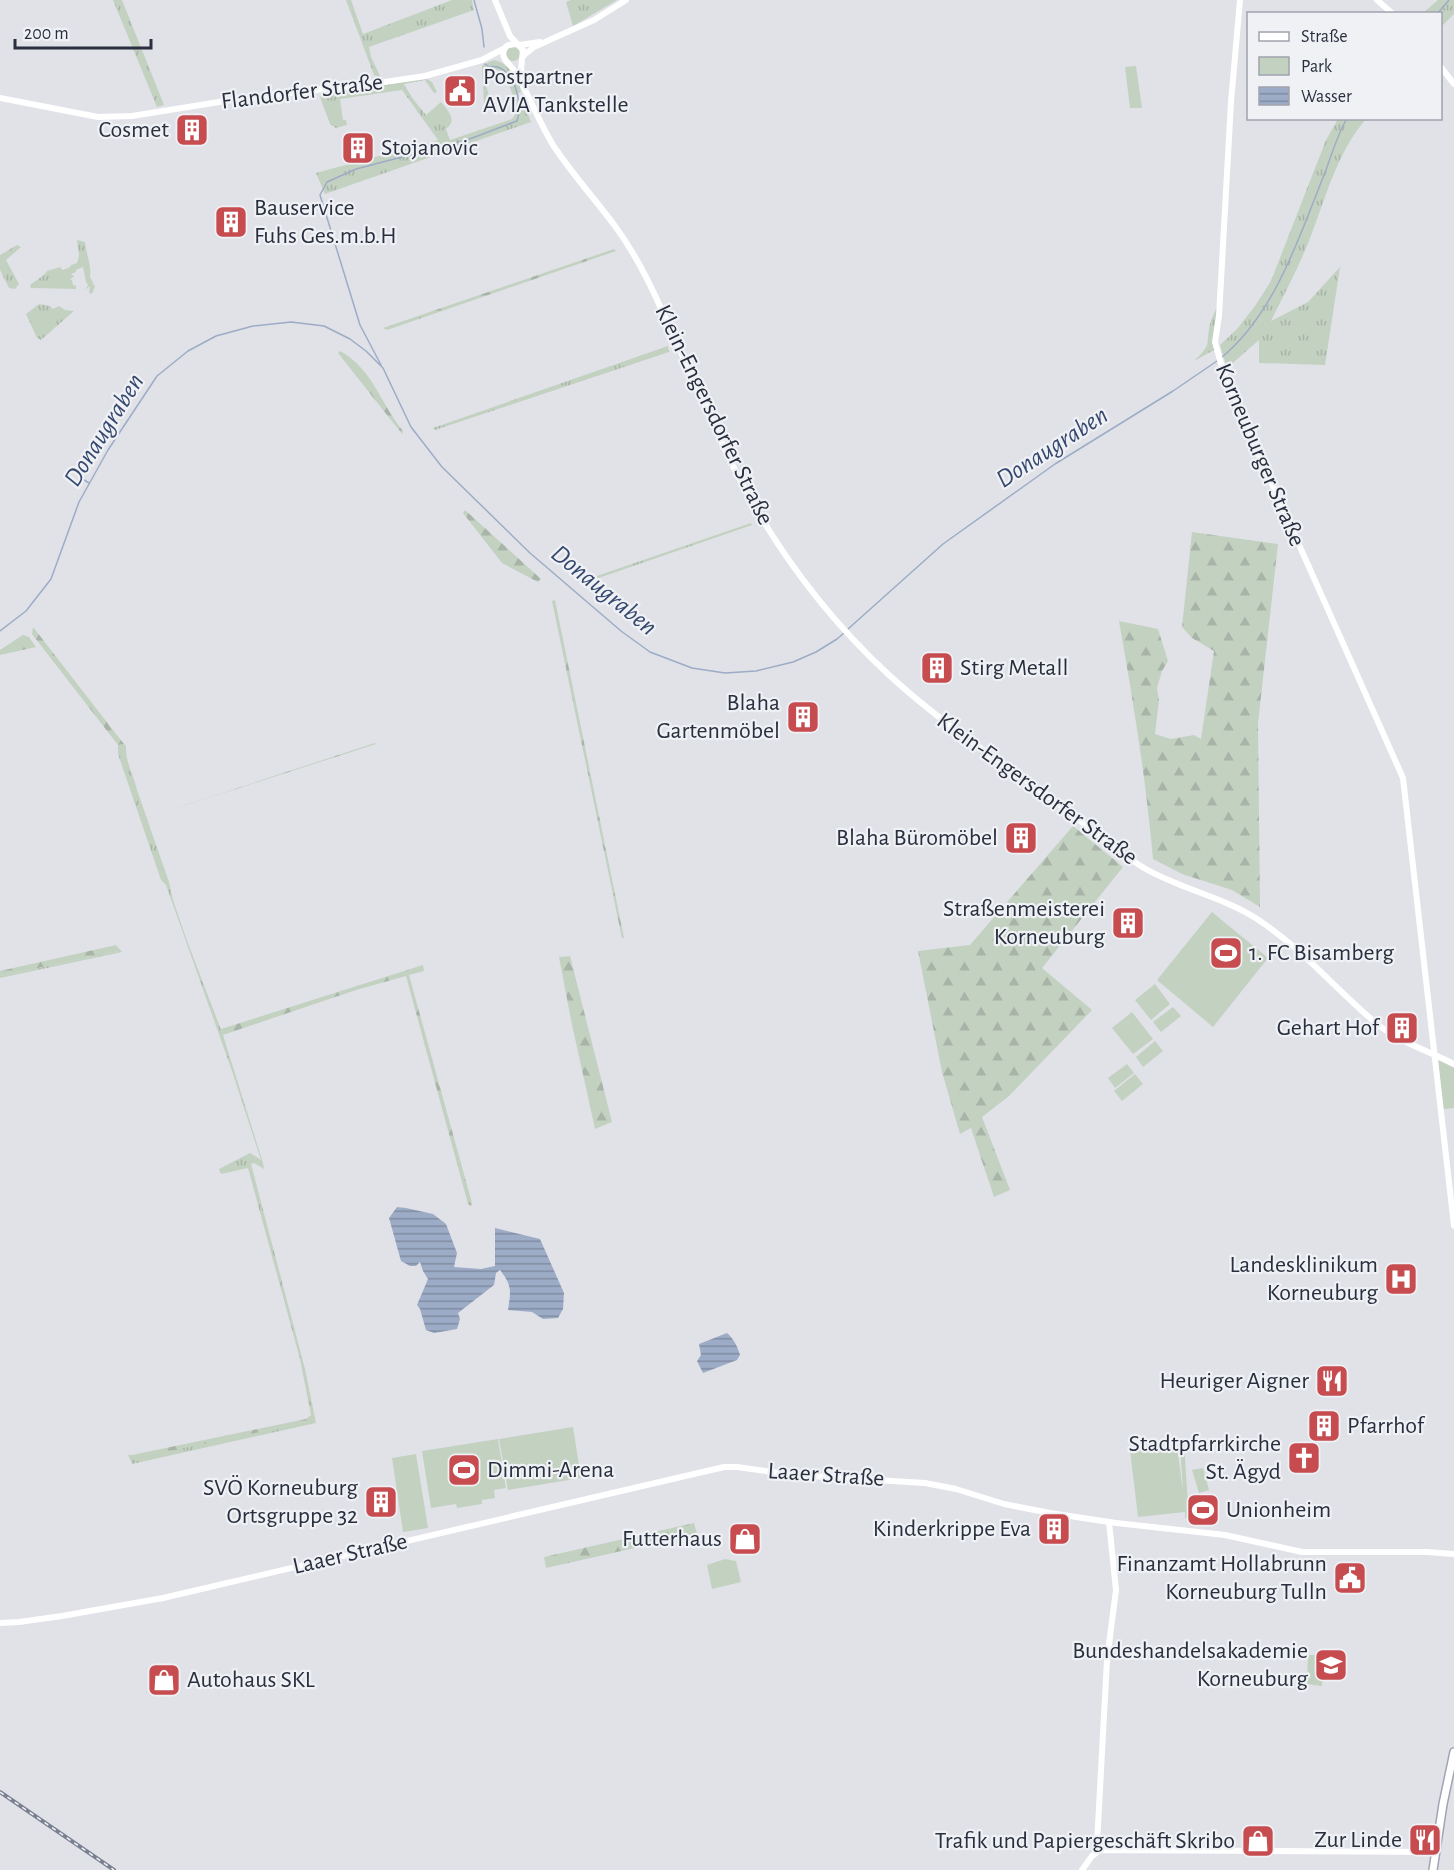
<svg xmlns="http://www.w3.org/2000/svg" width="1454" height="1870" font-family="'Alegreya Sans',sans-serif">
<defs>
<pattern id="grass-tufts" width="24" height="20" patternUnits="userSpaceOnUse" patternTransform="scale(1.5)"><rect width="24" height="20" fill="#c3d1c1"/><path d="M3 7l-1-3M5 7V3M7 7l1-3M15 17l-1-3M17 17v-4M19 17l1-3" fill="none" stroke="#a8b4a7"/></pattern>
<pattern id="forest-firs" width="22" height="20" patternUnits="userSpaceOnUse" patternTransform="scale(1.5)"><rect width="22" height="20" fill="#c3d1c1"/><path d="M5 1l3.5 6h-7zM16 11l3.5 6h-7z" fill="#a8b4a7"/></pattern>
<pattern id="water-rules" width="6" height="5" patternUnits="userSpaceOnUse" patternTransform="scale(1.5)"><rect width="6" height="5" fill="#9dacc6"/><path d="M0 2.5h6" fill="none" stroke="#808ca2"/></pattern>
</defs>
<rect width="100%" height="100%" fill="#e0e2e8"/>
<g fill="url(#grass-tufts)">
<path d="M113,0H122L164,105L157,107Z"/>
<path d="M346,0H351L363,34L452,0H472L474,10L369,47L371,57L381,78L374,75Z"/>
<path d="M571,0H617L573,26L566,2Z"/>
<path d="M1438,0H1454V14L1441,27L1440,14L1423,13Z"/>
<circle cx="513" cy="54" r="7"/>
<path d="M494,60C509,63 519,78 521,92L513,96L505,74L495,69L484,70V79L491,102L484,105L482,65Z"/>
<path d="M427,79L432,82L437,92L434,93L425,80L404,84L413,99L426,115L441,102C448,110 458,121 446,129L450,140L512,119L516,113L515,101L522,98L531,122L325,194L316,173L438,140L402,90L340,99L343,120H346L347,125L336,128L330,124L320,97L324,92Z"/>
<path d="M1338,119H1366C1336,154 1326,198 1309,241C1298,268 1284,295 1271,321L1308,302L1340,267L1325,365L1259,363V340L1227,368L1220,345L1237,329L1255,306L1271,281L1326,140Z"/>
<path d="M77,240L85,242C86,253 92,267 90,277L95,287L92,293L90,294L89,291L90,286L85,290L88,285L86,282L83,267L76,270V272L71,274L74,276L70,280H72L73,285L76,286V289L31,288L30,285L44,275L47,271L60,267L63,270L70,267L71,265L77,263L79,256Z"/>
<path d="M17,245L21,247L6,260L19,284L15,289L9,288L0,270V255Z"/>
<path d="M1219,301L1216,349L1194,361C1213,343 1205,346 1210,324C1212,316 1217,309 1219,301Z"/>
<path d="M39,304L50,306L53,309L59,306L65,310L74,311L41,340L37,338L26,314Z"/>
<path d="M668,346L669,352L435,430L433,428Z"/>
<path d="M751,523L752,525L590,581L588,579Z"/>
<path d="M124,744L126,746C125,762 134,775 137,790L169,882L173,900L186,938L223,1035L263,1163L264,1169L254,1163L251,1164L305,1369L316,1423L132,1464L128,1455H132L134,1458L306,1422V1419L311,1415L300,1359L248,1168L221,1174L219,1169L250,1153L261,1160L232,1071L166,885L161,880L118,754V745Z"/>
<path d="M116,945L122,952L0,978V976L118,951Z"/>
</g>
<g fill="url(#forest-firs)">
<path d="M614,249L616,251L387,330L383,328Z"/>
<path d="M340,351C373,369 380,403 403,431L402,434L338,353Z"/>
<path d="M465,510L541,579L538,582L502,563L463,513Z"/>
<path d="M1192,532L1278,544L1258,723L1260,907L1232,890L1182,874L1153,859C1146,779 1133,700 1119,621L1158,629L1168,661L1162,671L1157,688L1159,700L1155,734L1171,739L1194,735L1201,739L1214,651L1192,638L1182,627Z"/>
<path d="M555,600L624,938H622L552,601Z"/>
<path d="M33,627L120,739L124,744L118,745L32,634Z"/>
<path d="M23,635L29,637L36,647L0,655V650Z"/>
<path d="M375,743L376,744L155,815Z"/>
<path d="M1073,826L1123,867L1042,968L1092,1010L1009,1096L982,1117L1010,1190L994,1197L971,1128L960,1134L942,1072L918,951L970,945Z"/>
<path d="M116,945L118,951L0,976V971Z"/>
<path d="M570,956L612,1122L595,1129L571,1020L559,957Z"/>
<path d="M423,965L424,971L409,975L472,1203L471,1206L468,1204L406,976L356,990L223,1035L221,1029Z"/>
<path d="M306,1419L307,1422L133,1459L132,1455Z"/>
<path d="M694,1523L697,1534L546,1568L544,1557Z"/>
</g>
<g fill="#c3d1c1">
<path d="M1136,66L1142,108H1130L1125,67Z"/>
<path d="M1212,912L1268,958L1213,1027L1157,980Z"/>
<path d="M1155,984L1170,1004L1151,1020L1135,1000Z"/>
<path d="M1173,1007L1181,1016L1161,1032L1153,1022Z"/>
<path d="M1132,1012L1153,1039L1133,1054L1112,1028Z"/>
<path d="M1155,1041L1163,1051L1143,1067L1136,1057Z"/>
<path d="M1438,1060L1454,1068V1108L1443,1109Z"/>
<path d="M1127,1064L1134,1073L1115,1088L1108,1078Z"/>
<path d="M1135,1074L1143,1084L1122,1101L1114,1091Z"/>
<path d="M573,1427L581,1478L508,1490L499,1439Z"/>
<path d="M498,1439L506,1488L494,1490L495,1498L482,1500V1504L457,1508L456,1504L431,1508L422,1451Z"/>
<path d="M1180,1444H1184L1189,1518H1185V1512L1138,1517L1130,1450L1177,1445L1183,1492Z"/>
<path d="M416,1454L428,1528L403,1532L392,1458Z"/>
<path d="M1203,1468L1209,1490L1199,1493L1192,1470Z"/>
<path d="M725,1559L736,1561L741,1582L712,1589L707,1565Z"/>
<path d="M1308,1655H1323L1322,1686L1307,1684Z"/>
</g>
<g fill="url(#water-rules)">
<path d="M397,1207L406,1208L433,1214L446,1224L457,1253L454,1267L481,1269L495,1266V1228L540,1239L564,1293L563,1309L558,1318L543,1319L532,1312L508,1310C511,1291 512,1285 500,1270L496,1273L494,1285L458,1313L460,1319L457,1329L434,1333L426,1330L420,1309L417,1305L428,1279L423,1271L420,1262L416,1266H410L401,1261L389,1218Z"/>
<path d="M727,1333C733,1338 738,1347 740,1355L737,1360L703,1373L697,1361L701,1355L699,1344Z"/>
</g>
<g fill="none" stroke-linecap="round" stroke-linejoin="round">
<g stroke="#9dacc6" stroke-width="1.5">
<path d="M474,0L482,29L484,47"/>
<path d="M1437,14L1449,0"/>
<path d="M1221,358C1276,313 1300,234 1326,170C1332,153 1338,134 1347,118"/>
<path d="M381,365L360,325L320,195L327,182L356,169L467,140L517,121C524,103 513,62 489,67L485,64"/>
<path d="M81,478L89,483"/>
<path d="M848,629L943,544L1055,464L1173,391L1217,361"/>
<path d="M0,631L26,611L51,579L79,502L108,450L157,376L188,351L216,336L253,326L291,322L324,326L350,339L366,351L383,368L411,427L442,467L530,553L621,631L650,652L692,668L725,673L756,671L793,662L816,652L837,639L845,632"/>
</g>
<g stroke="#a0a5b3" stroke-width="10">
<path id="primary" d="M1433,1870L1443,1804L1454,1752"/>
</g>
<g stroke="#fff" stroke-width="6">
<path d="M495,0L510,36L523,50L521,69L525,84"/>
<path d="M1240,0L1231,102L1219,316L1215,342L1223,371L1259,455L1403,778L1454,1226"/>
<path d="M1377,0L1393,14"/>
<path d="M515,44C510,45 506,44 504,50C500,59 513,67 517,74C530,98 539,122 553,145C572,174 595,199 615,226C640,260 656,297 673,335C691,374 709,414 727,454C767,537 822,613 889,675C939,721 996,759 1051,798C1082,821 1111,848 1144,868C1180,889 1221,896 1257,919C1302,948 1336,990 1377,1024C1399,1042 1429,1051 1454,1064"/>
<path d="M519,45L540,42"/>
<path d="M523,56L534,47L594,20L626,0"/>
<path d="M1440,66L1454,84"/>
<path d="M0,98L98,117L132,116L244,98L378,83L425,76L482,60L503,49"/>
<path d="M0,1623L19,1622L62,1616L163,1598L724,1467H737L795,1475L925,1483L956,1489L1004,1504L1050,1513L1116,1523L1225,1535L1302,1552H1427L1454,1554"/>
<path d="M1100,1850L1097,1844L1107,1660L1116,1590L1109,1522"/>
<path d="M1082,1870L1092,1856L1100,1850L1435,1852"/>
</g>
<use href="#primary" stroke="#fff" stroke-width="7"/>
<g stroke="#7a8090" stroke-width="4">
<path id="rail" d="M0,1792L114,1870"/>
</g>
<use href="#rail" stroke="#eff1f5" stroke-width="1.5" stroke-dasharray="4.5" stroke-linecap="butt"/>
</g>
<defs>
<g id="civic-square" transform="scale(1.725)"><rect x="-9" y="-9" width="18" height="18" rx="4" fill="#c64c50" stroke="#eff1f5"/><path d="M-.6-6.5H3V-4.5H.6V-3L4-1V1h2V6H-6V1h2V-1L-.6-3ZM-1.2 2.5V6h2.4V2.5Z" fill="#fff"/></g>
<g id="building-square" transform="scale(1.725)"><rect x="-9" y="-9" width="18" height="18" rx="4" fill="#c64c50" stroke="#eff1f5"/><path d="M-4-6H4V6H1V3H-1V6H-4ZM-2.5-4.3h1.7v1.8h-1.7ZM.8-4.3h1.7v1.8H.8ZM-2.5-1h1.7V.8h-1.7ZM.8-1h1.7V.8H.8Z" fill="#fff"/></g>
<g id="stadium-square" transform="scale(1.725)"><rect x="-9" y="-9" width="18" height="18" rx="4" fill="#c64c50" stroke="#eff1f5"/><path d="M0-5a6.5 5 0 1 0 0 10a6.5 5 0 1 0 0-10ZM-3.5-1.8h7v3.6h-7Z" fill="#fff"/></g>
<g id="hospital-square" transform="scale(1.725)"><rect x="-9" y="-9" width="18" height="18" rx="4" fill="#c64c50" stroke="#eff1f5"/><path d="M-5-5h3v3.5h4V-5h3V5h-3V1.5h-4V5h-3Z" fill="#fff"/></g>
<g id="restaurant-square" transform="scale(1.725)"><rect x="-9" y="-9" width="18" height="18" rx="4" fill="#c64c50" stroke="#eff1f5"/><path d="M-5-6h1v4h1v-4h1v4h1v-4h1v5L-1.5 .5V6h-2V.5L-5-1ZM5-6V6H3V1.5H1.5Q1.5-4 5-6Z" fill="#fff"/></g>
<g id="church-square" transform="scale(1.725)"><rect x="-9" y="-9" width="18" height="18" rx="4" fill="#c64c50" stroke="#eff1f5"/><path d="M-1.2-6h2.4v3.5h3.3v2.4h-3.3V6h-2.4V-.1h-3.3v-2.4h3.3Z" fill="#fff"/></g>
<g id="shop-square" transform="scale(1.725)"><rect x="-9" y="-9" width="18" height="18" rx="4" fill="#c64c50" stroke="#eff1f5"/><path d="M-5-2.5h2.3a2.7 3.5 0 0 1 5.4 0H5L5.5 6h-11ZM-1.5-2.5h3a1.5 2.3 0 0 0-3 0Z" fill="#fff"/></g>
<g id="school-square" transform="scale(1.725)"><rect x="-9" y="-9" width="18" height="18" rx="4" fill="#c64c50" stroke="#eff1f5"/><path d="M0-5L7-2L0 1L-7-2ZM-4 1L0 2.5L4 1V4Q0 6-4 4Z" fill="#fff"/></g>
</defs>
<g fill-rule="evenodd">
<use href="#civic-square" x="460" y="91"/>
<use href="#building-square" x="192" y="130"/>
<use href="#building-square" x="358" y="148"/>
<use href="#building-square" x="231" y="222"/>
<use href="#building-square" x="937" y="668"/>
<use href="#building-square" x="803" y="717"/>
<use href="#building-square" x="1021" y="838"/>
<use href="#building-square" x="1128" y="923"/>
<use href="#stadium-square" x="1226" y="953"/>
<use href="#building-square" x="1402" y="1028"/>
<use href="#hospital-square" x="1401" y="1279"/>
<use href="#restaurant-square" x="1332" y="1381"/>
<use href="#building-square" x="1324" y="1426"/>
<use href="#church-square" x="1304" y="1458"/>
<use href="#stadium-square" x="464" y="1470"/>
<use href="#building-square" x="381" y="1502"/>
<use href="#stadium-square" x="1203" y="1510"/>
<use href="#building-square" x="1054" y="1529"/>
<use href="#shop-square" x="745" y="1539"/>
<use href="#civic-square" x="1350" y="1578"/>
<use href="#school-square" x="1331" y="1665"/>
<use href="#shop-square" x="164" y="1680"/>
<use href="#restaurant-square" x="1425" y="1840"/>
<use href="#shop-square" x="1258" y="1841"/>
</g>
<g text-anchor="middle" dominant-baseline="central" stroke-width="4.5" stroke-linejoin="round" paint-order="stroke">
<g font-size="24" fill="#292f3e" stroke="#eff1f5" text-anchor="end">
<text x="483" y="77" text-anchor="start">Postpartner<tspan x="483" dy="28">AVIA Tankstelle</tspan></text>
<text x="169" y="130">Cosmet</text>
<text x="381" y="148" text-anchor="start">Stojanovic</text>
<text x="254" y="208" text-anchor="start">Bauservice<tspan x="254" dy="28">Fuhs Ges.m.b.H</tspan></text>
<text x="960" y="668" text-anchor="start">Stirg Metall</text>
<text x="780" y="703">Blaha<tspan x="780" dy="28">Gartenmöbel</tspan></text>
<text x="998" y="838">Blaha Büromöbel</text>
<text x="1105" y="909">Straßenmeisterei<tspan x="1105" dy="28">Korneuburg</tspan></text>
<text x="1249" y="953" text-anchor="start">1. FC Bisamberg</text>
<text x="1379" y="1028">Gehart Hof</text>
<text x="1378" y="1265">Landesklinikum<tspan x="1378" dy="28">Korneuburg</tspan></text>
<text x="1309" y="1381">Heuriger Aigner</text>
<text x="1347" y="1426" text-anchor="start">Pfarrhof</text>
<text x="1281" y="1444">Stadtpfarrkirche<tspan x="1281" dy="28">St. Ägyd</tspan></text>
<text x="487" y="1470" text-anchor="start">Dimmi-Arena</text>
<text x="358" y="1488">SVÖ Korneuburg<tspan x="358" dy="28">Ortsgruppe 32</tspan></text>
<text x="1226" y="1510" text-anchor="start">Unionheim</text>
<text x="1031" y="1529">Kinderkrippe Eva</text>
<text x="722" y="1539">Futterhaus</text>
<text x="1327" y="1564">Finanzamt Hollabrunn<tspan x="1327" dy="28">Korneuburg Tulln</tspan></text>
<text x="1308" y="1651">Bundeshandelsakademie<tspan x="1308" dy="28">Korneuburg</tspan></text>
<text x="187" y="1680" text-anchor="start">Autohaus SKL</text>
<text x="1402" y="1840">Zur Linde</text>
<text x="1235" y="1841">Trafik und Papiergeschäft Skribo</text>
</g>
<g font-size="24" fill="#292f3e" stroke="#eff1f5">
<text transform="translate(302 92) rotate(-7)">Flandorfer Straße</text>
<text transform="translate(714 415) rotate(64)">Klein-Engersdorfer Straße</text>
<text transform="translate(1260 455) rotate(67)">Korneuburger Straße</text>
<text transform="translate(1037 789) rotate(36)">Klein-Engersdorfer Straße</text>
<text transform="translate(826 1475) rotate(4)">Laaer Straße</text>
<text transform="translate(350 1554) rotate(-13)">Laaer Straße</text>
</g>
<g font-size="26" font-style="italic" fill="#36496f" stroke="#eff1f5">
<text transform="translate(104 430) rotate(-58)">Donaugraben</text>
<text transform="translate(1052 447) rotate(-33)">Donaugraben</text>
<text transform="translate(604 590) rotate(39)">Donaugraben</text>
</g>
</g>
<rect x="1247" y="12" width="195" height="108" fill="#eff1f5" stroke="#a0a3ac" stroke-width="1.5"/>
<rect x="1259" y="32" width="30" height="9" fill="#ffffff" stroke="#a0a3ac" stroke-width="1.5"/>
<text x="1301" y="42" font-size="18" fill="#292f3e">Straße</text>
<rect x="1259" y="57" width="30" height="18" fill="#c3d1c1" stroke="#a0a3ac" stroke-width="1.5"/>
<text x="1301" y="72" font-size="18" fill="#292f3e">Park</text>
<rect x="1259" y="87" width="30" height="18" fill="url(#water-rules)" stroke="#a0a3ac" stroke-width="1.5"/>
<text x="1301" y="102" font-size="18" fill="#292f3e">Wasser</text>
<path d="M15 39v9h136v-9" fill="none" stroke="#292f3e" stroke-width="3"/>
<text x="24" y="39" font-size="18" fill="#292f3e" stroke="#eff1f5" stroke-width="4.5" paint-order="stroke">200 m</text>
</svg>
